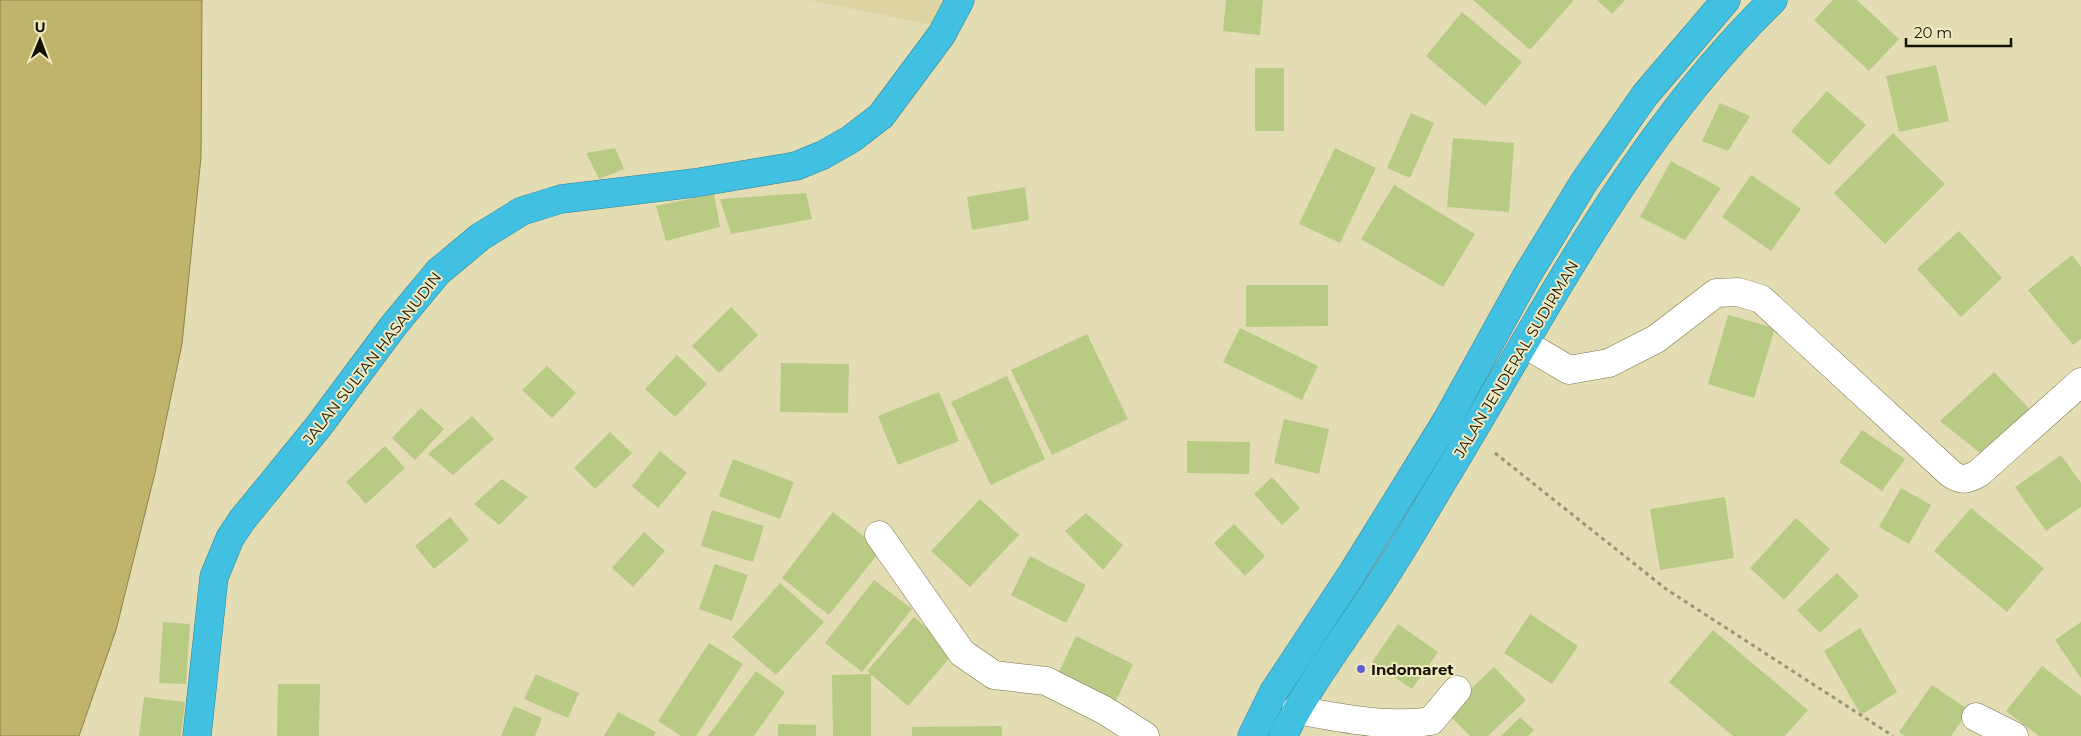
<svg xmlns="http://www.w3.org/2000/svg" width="2081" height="736" font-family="Montserrat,sans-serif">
<rect width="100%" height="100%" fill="#e4ddb3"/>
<path fill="#dcd4a2" d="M809,0H946L932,25Z"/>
<path fill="#c0b36c" stroke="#8c834d" d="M0,0H202L201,157L182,344L155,473L116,630L79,736H0Z"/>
<g fill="#b9ca85">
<path d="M1226,0H1263L1260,35L1223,31Z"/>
<path d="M1473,0H1572L1573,1L1530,50Z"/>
<path d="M1597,0H1625L1612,14Z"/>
<path d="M1833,0H1857L1899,39L1869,71L1814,20Z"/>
<path d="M1462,12L1522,62L1485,106L1426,56Z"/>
<path d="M1936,65L1949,121L1899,132L1886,76Z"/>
<rect x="1255" y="68" width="29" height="63"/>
<path d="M1827,91L1866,125L1829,165L1791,131Z"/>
<path d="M1720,103L1750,116L1728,151L1702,141Z"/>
<path d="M1411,113L1434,123L1410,178L1387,168Z"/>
<path d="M1893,133L1945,184L1885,244L1834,193Z"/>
<path d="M1453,138L1514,143L1509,212L1447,207Z"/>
<path d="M615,148L624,169L599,179L586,153Z"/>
<path d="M1335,148L1376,168L1340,243L1299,224Z"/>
<path d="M1671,161L1721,188L1685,240L1640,217Z"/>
<path d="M1751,175L1801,209L1771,251L1722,217Z"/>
<path d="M1394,185L1475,234L1443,287L1361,239Z"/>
<path d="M1025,187L1029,220L972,230L967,197Z"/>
<path d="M806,193L812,219L731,234L720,199Z"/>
<path d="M714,194L720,227L666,241L656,206Z"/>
<path d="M1959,231L2002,278L1961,317L1917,269Z"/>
<path d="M2072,255L2081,267V339L2073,345L2028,290Z"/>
<path d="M1246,285H1328V326L1246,327Z"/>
<path d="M731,307L758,335L719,373L692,346Z"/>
<path d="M1728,315L1775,328L1754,398L1708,384Z"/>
<path d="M1240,328L1318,366L1302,400L1223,362Z"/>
<path d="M1087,334L1128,419L1052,455L1011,370Z"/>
<path d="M677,355L707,384L675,417L645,389Z"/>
<path d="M781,363L849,364L848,413L780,412Z"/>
<path d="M547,366L576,393L552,418L522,390Z"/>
<path d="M1994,372L2038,418L1990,461L1940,421Z"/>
<path d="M1007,376L1045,459L991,485L951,402Z"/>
<path d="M939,392L959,441L898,465L878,416Z"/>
<path d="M421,408L444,429L415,460L392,438Z"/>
<path d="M472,416L494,439L453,475L428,454Z"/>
<path d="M1284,419L1329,429L1319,474L1274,463Z"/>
<path d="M1862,430L1905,459L1882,491L1839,462Z"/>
<path d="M610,432L632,453L595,489L574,468Z"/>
<path d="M1187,441L1250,442L1249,474L1187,473Z"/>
<path d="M385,446L405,468L366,504L346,482Z"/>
<path d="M660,451L687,473L658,508L632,486Z"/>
<path d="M2061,455L2081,483V507L2046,531L2015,487Z"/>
<path d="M733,459L794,482L780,519L719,496Z"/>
<path d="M1272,477L1300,508L1282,525L1254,494Z"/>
<path d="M502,479L528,497L499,525L474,504Z"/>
<path d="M1901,488L1931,505L1909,544L1879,527Z"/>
<path d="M1725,497L1734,558L1660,570L1650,509Z"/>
<path d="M980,499L1019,535L970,587L931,551Z"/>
<path d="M1971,508L2044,568L2007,612L1934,551Z"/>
<path d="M712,510L764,526L753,562L701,546Z"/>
<path d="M833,512L881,550L829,615L782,578Z"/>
<path d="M1086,513L1123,545L1103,570L1065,531Z"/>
<path d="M450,517L469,540L434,569L415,546Z"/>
<path d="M1796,518L1830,549L1784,600L1750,568Z"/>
<path d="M1234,524L1265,556L1245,576L1214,543Z"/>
<path d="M644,532L665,551L633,587L612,568Z"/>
<path d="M1030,556L1086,585L1066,623L1011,595Z"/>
<path d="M715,564L748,575L732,621L699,609Z"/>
<path d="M1837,573L1859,596L1820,633L1797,610Z"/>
<path d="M874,580L912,609L862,672L825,643Z"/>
<path d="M780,583L824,622L776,675L732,637Z"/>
<path d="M1530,614L1578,646L1552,684L1504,653Z"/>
<path d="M914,617L955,652L908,706L867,671Z"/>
<path d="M163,622L190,624L186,684L159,683Z"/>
<path d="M2081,622V678L2055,640Z"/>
<path d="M1398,624L1438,652L1412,689L1372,662Z"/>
<path d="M1860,628L1897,692L1861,715L1824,651Z"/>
<path d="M1713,630L1808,710L1785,736H1733L1669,682Z"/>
<path d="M1076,636L1133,664L1115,703L1057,676Z"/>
<path d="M709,643L743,664L696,736H681L658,721Z"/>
<path d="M2042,666L2081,696V736H2039L2006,711Z"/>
<path d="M1494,667L1526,700L1488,736H1470L1446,712Z"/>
<path d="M756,671L785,692L754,736H708Z"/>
<path d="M536,674L579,693L568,718L524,699Z"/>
<path d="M871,674V736H833L832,675Z"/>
<path d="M278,684H320L319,736H277Z"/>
<path d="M1932,685L1969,710L1951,736H1905L1899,732Z"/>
<path d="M144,697L185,702L181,736H139Z"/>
<path d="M514,706L542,718L535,736H501Z"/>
<path d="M618,712L656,732L654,736H604Z"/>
<path d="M1520,717L1534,730L1528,736H1501Z"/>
<path d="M778,724L816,725V736H778Z"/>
<path d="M1002,726V736H912V727Z"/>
</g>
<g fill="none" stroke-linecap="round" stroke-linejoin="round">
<g stroke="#7b744e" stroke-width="29">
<g id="minor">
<path d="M1525,344L1569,370L1609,363L1656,339L1716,293L1738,292L1761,299L1951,474C1962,481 1967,480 1979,473L2081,382"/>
<path d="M879,535L962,653L994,675L1046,681L1104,710L1145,736"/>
<path d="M1296,710C1342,718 1385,728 1431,721L1457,690"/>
<path d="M1976,717L2014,736"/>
</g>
</g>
<g stroke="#318394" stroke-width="29">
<g id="highway">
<path d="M197,736L214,577L230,538L242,520L318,427L394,325L438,272L480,237L522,211L561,199L694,183L796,166L823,155L851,139L881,116L942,34L960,0"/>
<path d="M1252,736L1273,693L1353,572L1447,420L1526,277L1584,182L1645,95L1726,0"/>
<path d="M1283,736C1308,686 1343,640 1374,593C1399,556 1421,517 1444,479C1544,314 1633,136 1773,0"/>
</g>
</g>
<path stroke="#999474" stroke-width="3" stroke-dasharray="4 4" stroke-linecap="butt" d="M1495,453L1666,589L1893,736"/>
<use href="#minor" stroke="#fff" stroke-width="28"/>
<use href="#highway" stroke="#41c0e2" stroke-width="28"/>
</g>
<circle fill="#605dd5" stroke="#f1eac0" stroke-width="2" cx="1361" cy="669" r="5"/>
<g text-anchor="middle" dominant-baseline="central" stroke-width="4" stroke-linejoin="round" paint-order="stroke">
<g font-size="15" fill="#141204" stroke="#f1eac0">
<text transform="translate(372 358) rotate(-52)">JALAN SULTAN HASANUDIN</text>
<text transform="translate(1516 359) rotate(-59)">JALAN JENDERAL SUDIRMAN</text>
</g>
<g font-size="15" font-weight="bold" fill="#141204" stroke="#f1eac0" text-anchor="start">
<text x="1371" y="669">Indomaret</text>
</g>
</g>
<g transform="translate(40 40) rotate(1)" stroke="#f1eac0" stroke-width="4" paint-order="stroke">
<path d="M0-4L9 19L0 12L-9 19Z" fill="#141204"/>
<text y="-8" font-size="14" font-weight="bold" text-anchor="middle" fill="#141204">U</text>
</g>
<path d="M1906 38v8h105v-8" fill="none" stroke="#141204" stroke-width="2.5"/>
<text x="1914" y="38" font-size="15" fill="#141204" stroke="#f1eac0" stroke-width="4" paint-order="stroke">20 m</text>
</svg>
